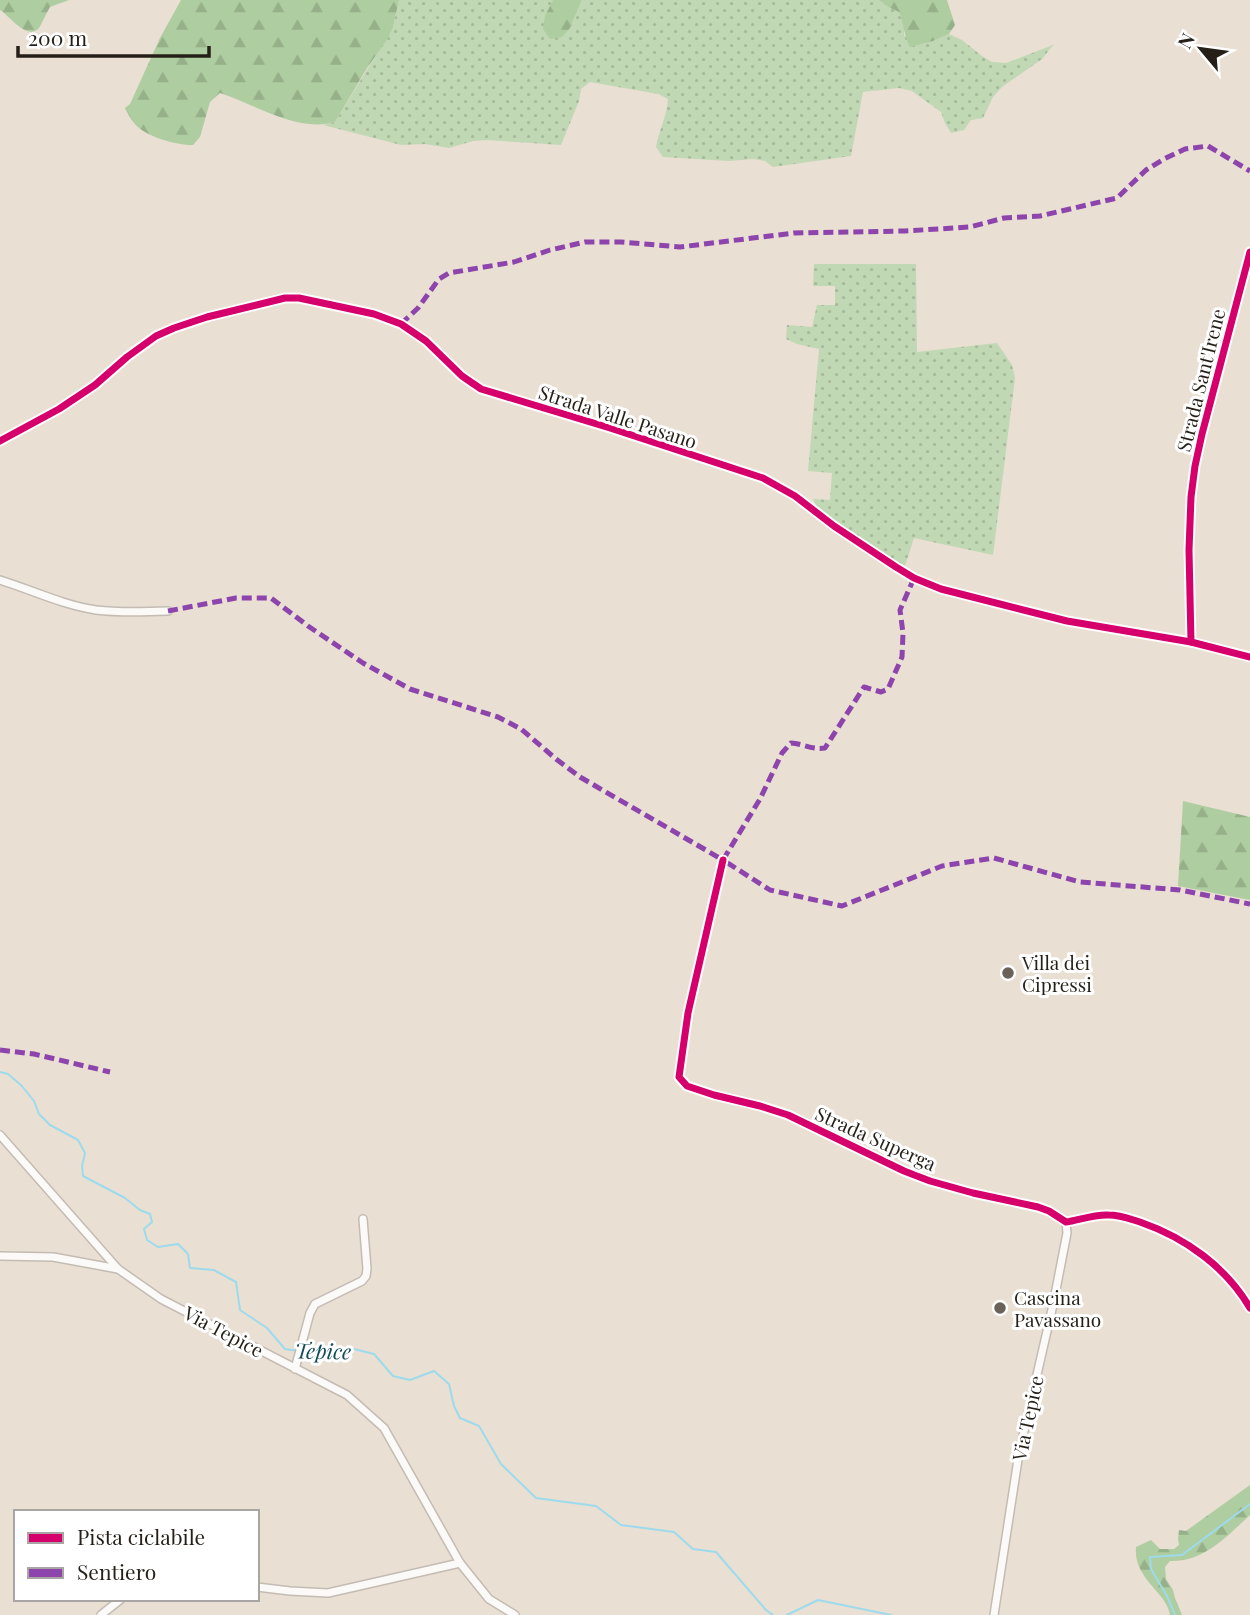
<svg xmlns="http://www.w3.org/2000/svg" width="1250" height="1615" font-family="'Playfair Display',serif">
<defs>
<pattern id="grass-dots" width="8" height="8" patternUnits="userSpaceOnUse" patternTransform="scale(1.75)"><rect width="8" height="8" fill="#c1d8b4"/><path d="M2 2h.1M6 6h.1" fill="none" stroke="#a6b99a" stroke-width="1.8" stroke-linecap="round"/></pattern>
<pattern id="forest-firs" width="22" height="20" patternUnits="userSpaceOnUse" patternTransform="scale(1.75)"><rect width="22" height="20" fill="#aecda0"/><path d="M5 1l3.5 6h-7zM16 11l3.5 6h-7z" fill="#96b089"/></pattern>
</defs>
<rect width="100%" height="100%" fill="#e9dfd3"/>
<g fill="url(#grass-dots)">
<path d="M399,0H553L552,4L570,28L582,0H879L888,7L899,12L904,24V36L933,41L949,34L962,40L982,56L992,62L1006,63L1053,45L1042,59L1002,87L993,97L983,118L971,120L964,130L951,133L945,123L941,112L912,91L899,88L863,92L851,156L773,167L765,161L753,159L729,161L663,157L656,147C659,129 667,117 668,99L658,94L590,82L581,89L579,101L561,145L487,140L473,141L449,148L425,144L401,145L323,125L335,122L393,27Z"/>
<path d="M814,264H916L917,352L997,343L1012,365L1015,378L993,555L914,538L905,566L887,557L818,509L813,499L830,500L832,473L808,471L819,349L797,344L786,339L787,325L812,327L817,305H835V286H813Z"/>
</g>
<g fill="url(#forest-firs)">
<path d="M0,0H69L50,7C47,12 41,25 39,28C27,41 10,16 0,10Z"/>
<path d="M181,0H399L393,27L388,38L367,68L335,122C298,133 254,104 220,93L210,102L200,137L193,145C176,145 145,137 134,123C130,119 128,113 125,108L130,104L160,38Z"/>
<path d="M553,0H582L570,28L562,37L550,39L543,29L545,16Z"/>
<path d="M879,0H947L955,25L949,34L933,41L910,47C904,36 904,24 899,12L888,7Z"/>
<path d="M1183,801L1250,817V900L1178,886Z"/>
<path d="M1250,1485V1515C1226,1537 1204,1562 1170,1561L1165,1567L1166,1579L1173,1590L1175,1598L1182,1615H1170C1167,1592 1133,1579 1136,1547L1151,1540L1160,1549H1174L1179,1545L1178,1539L1179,1530L1186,1531Z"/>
</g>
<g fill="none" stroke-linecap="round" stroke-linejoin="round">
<g stroke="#9ddbec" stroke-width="2">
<path d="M0,1072L8,1074L22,1086L34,1101L39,1114L50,1125L78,1140L85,1153L82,1166L83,1176L125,1198L140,1210L150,1214L152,1222L144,1229L147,1240L158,1247L178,1244L188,1254L190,1268L214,1270L236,1282L240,1310L267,1328L285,1349L298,1351"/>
<path d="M304,1352L328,1349H354L374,1354L393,1376L410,1380L434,1371L449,1384L454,1406L460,1418L479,1426L501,1464L536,1498L596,1506L621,1525L674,1532L693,1549L716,1552L766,1610L773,1615"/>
<path d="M787,1615L818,1600L891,1615"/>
<path d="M1175,1615L1167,1596L1151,1569L1150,1557L1182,1555L1250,1504"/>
</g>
<g stroke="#c4bcb3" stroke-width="10">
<g id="minor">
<path d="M0,441L59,409L95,385L127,357L156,336L174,328L207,317L285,298H299L374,314L401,324L426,341L462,376L481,389L610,428L763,478L795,496L834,526L896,567L914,578L941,589L1067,621L1191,642L1250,657"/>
<path d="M0,580C32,590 63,605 96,610C120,613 144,612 168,611"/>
<path d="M1191,642L1189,550L1191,497L1195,466L1202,434L1250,252"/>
<path d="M723,860L688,1013L679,1077L687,1086L714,1095L760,1106L788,1115L904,1171L930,1181L973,1193L1038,1207L1049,1211L1066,1222C1079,1220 1095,1214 1109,1215C1120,1215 1130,1219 1140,1222C1186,1238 1226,1267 1250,1308"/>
<path d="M0,1135L118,1269L161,1299L347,1395L384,1428L460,1563L489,1599L515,1615"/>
<path d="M0,1256L53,1257L118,1269"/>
<path d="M295,1369L310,1313L315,1304L362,1281L366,1276L367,1269L363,1219"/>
<path d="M257,1587L290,1591L328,1593L460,1563"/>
<path d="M101,1615L121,1599"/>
<path d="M994,1615L1019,1453L1053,1305L1067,1233L1066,1222"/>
</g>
</g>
<use href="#minor" stroke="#fcfaf8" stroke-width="7"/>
<g stroke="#8e44ad" stroke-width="5" stroke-dasharray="10 5" stroke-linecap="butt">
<path d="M401,324L418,308L439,279L449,273L514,262L550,250L585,242H621L680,247L794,233L905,231L970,227L1004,218L1040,216L1117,198L1146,170L1164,159L1185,149L1208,146L1250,171"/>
<path d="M914,578L900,610L903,633L902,657L888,689L881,692L864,687L825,748C812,750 804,744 791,743L782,753L760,799L723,860L770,890L842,906L942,866L994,858L1080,882L1180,890L1250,904"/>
<path d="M168,611L236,598H271L308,626L363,663L410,689L498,717L521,729L556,759L580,777L723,860"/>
<path d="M0,1050L34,1054L110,1072"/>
</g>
<g stroke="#fff" stroke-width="11">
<g id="cycleway">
<path d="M0,441L59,409L95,385L127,357L156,336L174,328L207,317L285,298H299L374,314L401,324L426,341L462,376L481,389L610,428L763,478L795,496L834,526L896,567L914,578L941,589L1067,621L1191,642L1250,657"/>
<path d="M1191,642L1189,550L1191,497L1195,466L1202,434L1250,252"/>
<path d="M723,860L688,1013L679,1077L687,1086L714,1095L760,1106L788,1115L904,1171L930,1181L973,1193L1038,1207L1049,1211L1066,1222C1079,1220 1095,1214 1109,1215C1120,1215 1130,1219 1140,1222C1186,1238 1226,1267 1250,1308"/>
</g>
</g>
<use href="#cycleway" stroke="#d6006c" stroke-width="7"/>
</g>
<g fill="#6a6259" stroke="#fff" stroke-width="2.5">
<circle cx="1008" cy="973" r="7"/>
<circle cx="1000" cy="1308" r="7"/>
</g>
<g text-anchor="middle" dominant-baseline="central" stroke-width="6" stroke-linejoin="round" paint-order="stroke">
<g font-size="19" fill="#251f17" stroke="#fff">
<text transform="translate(1200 380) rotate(-76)">Strada Sant'Irene</text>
<text transform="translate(618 416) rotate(18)">Strada Valle Pasano</text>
<text transform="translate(876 1138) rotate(24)">Strada Superga</text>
<text transform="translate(224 1331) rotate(28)">Via Tepice</text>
<text transform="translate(1027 1418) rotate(-78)">Via Tepice</text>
</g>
<g font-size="19" fill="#251f17" stroke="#fff" text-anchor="start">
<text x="1022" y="962">Villa dei<tspan x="1022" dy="22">Cipressi</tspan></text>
<text x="1014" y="1297">Cascina<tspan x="1014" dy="22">Pavassano</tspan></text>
</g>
<g font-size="21" font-style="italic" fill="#134a59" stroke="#fff">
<text transform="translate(323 1350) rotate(1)">Tepice</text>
</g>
</g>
<rect x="14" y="1510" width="245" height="91" fill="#ffffff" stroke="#a8a5a2" stroke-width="2"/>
<rect x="28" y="1533" width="35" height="10" fill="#d6006c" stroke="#a8a5a2" stroke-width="2"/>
<text x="77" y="1545" font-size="21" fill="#251f17">Pista ciclabile</text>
<rect x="28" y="1568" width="35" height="10" fill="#8e44ad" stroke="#a8a5a2" stroke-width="2"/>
<text x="77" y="1580" font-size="21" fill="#251f17">Sentiero</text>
<g transform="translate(1201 49) rotate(299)" stroke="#ffffff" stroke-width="5" paint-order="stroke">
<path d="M0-5L12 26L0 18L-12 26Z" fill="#251f17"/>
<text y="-10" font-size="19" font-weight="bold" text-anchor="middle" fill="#251f17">N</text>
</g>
<path d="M18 46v10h191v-10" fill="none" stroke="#251f17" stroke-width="3.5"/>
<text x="28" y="46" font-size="21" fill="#251f17" stroke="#ffffff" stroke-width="5" paint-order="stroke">200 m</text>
</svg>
